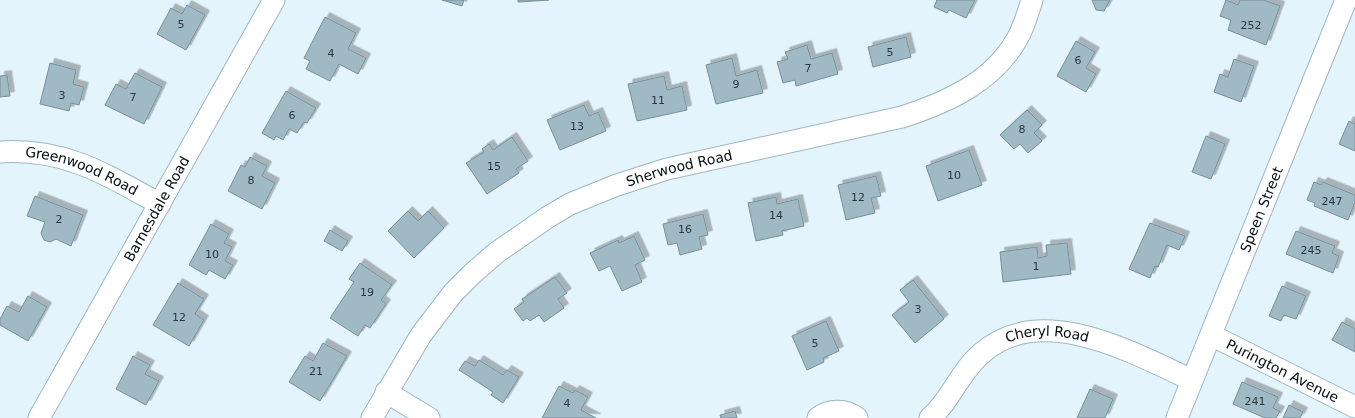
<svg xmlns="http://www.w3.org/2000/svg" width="1355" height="418" font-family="'DejaVu Sans',sans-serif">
<defs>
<filter id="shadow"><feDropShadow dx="4.5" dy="-4.5" stdDeviation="0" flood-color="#0004"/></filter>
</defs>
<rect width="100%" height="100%" fill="#e4f4fc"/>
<g fill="#9fb9c5" stroke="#76909b" filter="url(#shadow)">
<path d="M442,0H464L462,6Z"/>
<path d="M518,0H549L518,2Z"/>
<path d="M937,0H936H975L966,18L949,10L947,13L934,7Z"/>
<path d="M1092,0H1110L1104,11L1096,10Z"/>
<path d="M1226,0L1238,5L1240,0H1264L1280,6L1266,45L1228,30L1231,20L1220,16Z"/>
<path d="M187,5L205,15L186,50L157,34L171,8L182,14Z"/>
<path d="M325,17L356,33L348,49L366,58L358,74L339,64L330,81L306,69L310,61L304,58Z"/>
<path d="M906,37L911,57L873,67L868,47Z"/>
<path d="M1076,41L1095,52L1086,68L1096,74L1086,92L1057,76Z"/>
<path d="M807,45L811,59L832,53L838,74L796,86L795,80L783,83L777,62L788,59L785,52Z"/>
<path d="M732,58L736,76L757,70L763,93L716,104L706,65Z"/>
<path d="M1234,59L1254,66L1241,102L1214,92L1220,74L1228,77Z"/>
<path d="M50,63L76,70L73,84L84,87L79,105L71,103L69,111L40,104Z"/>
<path d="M135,73L162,87L144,124L105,105L116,84L126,89Z"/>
<path d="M7,75L10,96L0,97V76Z"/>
<path d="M664,76L667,90L682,86L687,110L637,121L628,84Z"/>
<path d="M286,91L316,108L307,123L304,122L297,133L289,129L283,140L276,136L274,140L262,133Z"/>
<path d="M584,105L589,116L598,112L606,131L560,150L547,120Z"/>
<path d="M1027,110L1042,125L1034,133L1042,141L1028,153L1020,144L1014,149L1000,135Z"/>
<path d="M1349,121L1355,124V151L1339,144Z"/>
<path d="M1206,136L1225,144L1211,179L1192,172Z"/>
<path d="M512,137L528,161L516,169L519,173L487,194L466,163L484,152L482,149L489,144L493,150Z"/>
<path d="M969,150L982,185L938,201L926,166Z"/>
<path d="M250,157L267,166L262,176L275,183L262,209L228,191L241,165L245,167Z"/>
<path d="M876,176L881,196L871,198L875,213L846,220L838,185Z"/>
<path d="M1314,182L1321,185L1323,182L1355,195V202L1348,220L1314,206L1315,203L1307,200Z"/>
<path d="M35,196L83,215L71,246L56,239L50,242L44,240L41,233L45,222L27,216Z"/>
<path d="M776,197L777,204L798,199L804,226L782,231L783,235L756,241L748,203Z"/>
<path d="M408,211L418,221L428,211L444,228L414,258L388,231Z"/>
<path d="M703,214L708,235L699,237L702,249L680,255L677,243L668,245L663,224Z"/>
<path d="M1150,223L1185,236L1179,250L1167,245L1158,267L1155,266L1150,278L1129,269Z"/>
<path d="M211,224L229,234L224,243L232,247L225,261L233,265L225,279L209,270L206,275L189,265Z"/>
<path d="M330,230L348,241L342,251L324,241Z"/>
<path d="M1296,231L1335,246L1332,253L1339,256L1333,273L1286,254Z"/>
<path d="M634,236L645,260L635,265L642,282L622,291L610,266L599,271L590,253L618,240L619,243Z"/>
<path d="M1067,243L1071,274L1003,282L1000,252L1037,247L1038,258L1047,256L1046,245Z"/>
<path d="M360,263L392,285L381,300L386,304L370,328L365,325L358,336L330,318L354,282L349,279Z"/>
<path d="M555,277L567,293L558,299L564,308L544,322L539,315L530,321L527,318L523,321L514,309L524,302L522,299Z"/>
<path d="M913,280L944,319L915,343L892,315L909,302L900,290Z"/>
<path d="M178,283L204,299L195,314L204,320L189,346L153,325Z"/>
<path d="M1282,286L1306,296L1296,319L1284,315L1281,321L1269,316Z"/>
<path d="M28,296L47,307L28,341L0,325V319L7,306L19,312Z"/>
<path d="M826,321L839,351L823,358L824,362L807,370L792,336Z"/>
<path d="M1342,322L1355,329V352L1332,340Z"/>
<path d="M323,343L347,356L320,401L289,382L305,356L313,361Z"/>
<path d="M133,356L150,365L145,374L159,381L146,405L116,389Z"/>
<path d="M479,360L503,375L507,370L519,377L503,403L491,395L493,392L459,370L465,361L475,366Z"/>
<path d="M1242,382L1278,397L1273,408L1280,411L1276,418H1265L1233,404Z"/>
<path d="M559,386L573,393L575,390L588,397L581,410L596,418H542Z"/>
<path d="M1090,389L1113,399L1105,418H1077Z"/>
<path d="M1289,405L1303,412L1300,418H1283Z"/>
<path d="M735,411L737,418H721L720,415Z"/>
</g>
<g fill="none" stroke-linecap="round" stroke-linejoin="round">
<g stroke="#9cb7c3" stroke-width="23">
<g id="minor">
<path id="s1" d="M0,152C65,148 105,174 160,204"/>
<path id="s2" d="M1211,335L1355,407"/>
<path d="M386,392L429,418"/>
<path id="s3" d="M39,418L274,0"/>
<path id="s4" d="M372,418L421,335L453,293L472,274L496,253L548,217L570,204L617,185L667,169L902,117C946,103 993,82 1017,39C1024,27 1028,13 1032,0"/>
<path d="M818,418C829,409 846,409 857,418"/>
<path id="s5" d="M930,418C951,400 960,371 982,353C1041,301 1133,353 1192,380"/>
<path id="s6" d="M1177,418L1346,0"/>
</g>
</g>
<use href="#minor" stroke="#fff" stroke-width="21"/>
</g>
<g text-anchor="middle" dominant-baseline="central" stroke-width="5" stroke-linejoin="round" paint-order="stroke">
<g font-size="11" fill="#2b383e">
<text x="181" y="24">5</text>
<text x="1251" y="25">252</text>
<text x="890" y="52">5</text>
<text x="331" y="53">4</text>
<text x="1078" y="60">6</text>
<text x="808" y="68">7</text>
<text x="736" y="84">9</text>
<text x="62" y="95">3</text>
<text x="133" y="97">7</text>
<text x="658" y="100">11</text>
<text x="292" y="115">6</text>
<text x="577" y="126">13</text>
<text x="1022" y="129">8</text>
<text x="494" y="166">15</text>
<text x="954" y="175">10</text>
<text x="251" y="180">8</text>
<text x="858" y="197">12</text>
<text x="1332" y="201">247</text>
<text x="776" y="215">14</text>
<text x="59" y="219">2</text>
<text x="685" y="229">16</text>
<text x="1311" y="250">245</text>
<text x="212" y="254">10</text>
<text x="1036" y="266">1</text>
<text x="367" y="292">19</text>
<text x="918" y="309">3</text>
<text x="179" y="317">12</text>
<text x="815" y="343">5</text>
<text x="316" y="371">21</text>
<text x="1255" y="401">241</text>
<text x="567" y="403">4</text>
</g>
<g font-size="14" fill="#040d11" stroke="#fff">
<text stroke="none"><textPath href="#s4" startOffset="412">Sherwood Road</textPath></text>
<text stroke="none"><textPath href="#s1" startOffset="85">Greenwood Road</textPath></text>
<text stroke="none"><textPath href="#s3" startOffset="240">Barnesdale Road</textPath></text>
<text stroke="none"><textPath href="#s6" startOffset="225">Speen Street</textPath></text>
<text stroke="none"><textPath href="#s5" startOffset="154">Cheryl Road</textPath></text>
<text stroke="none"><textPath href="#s2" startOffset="80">Purington Avenue</textPath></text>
</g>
</g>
</svg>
